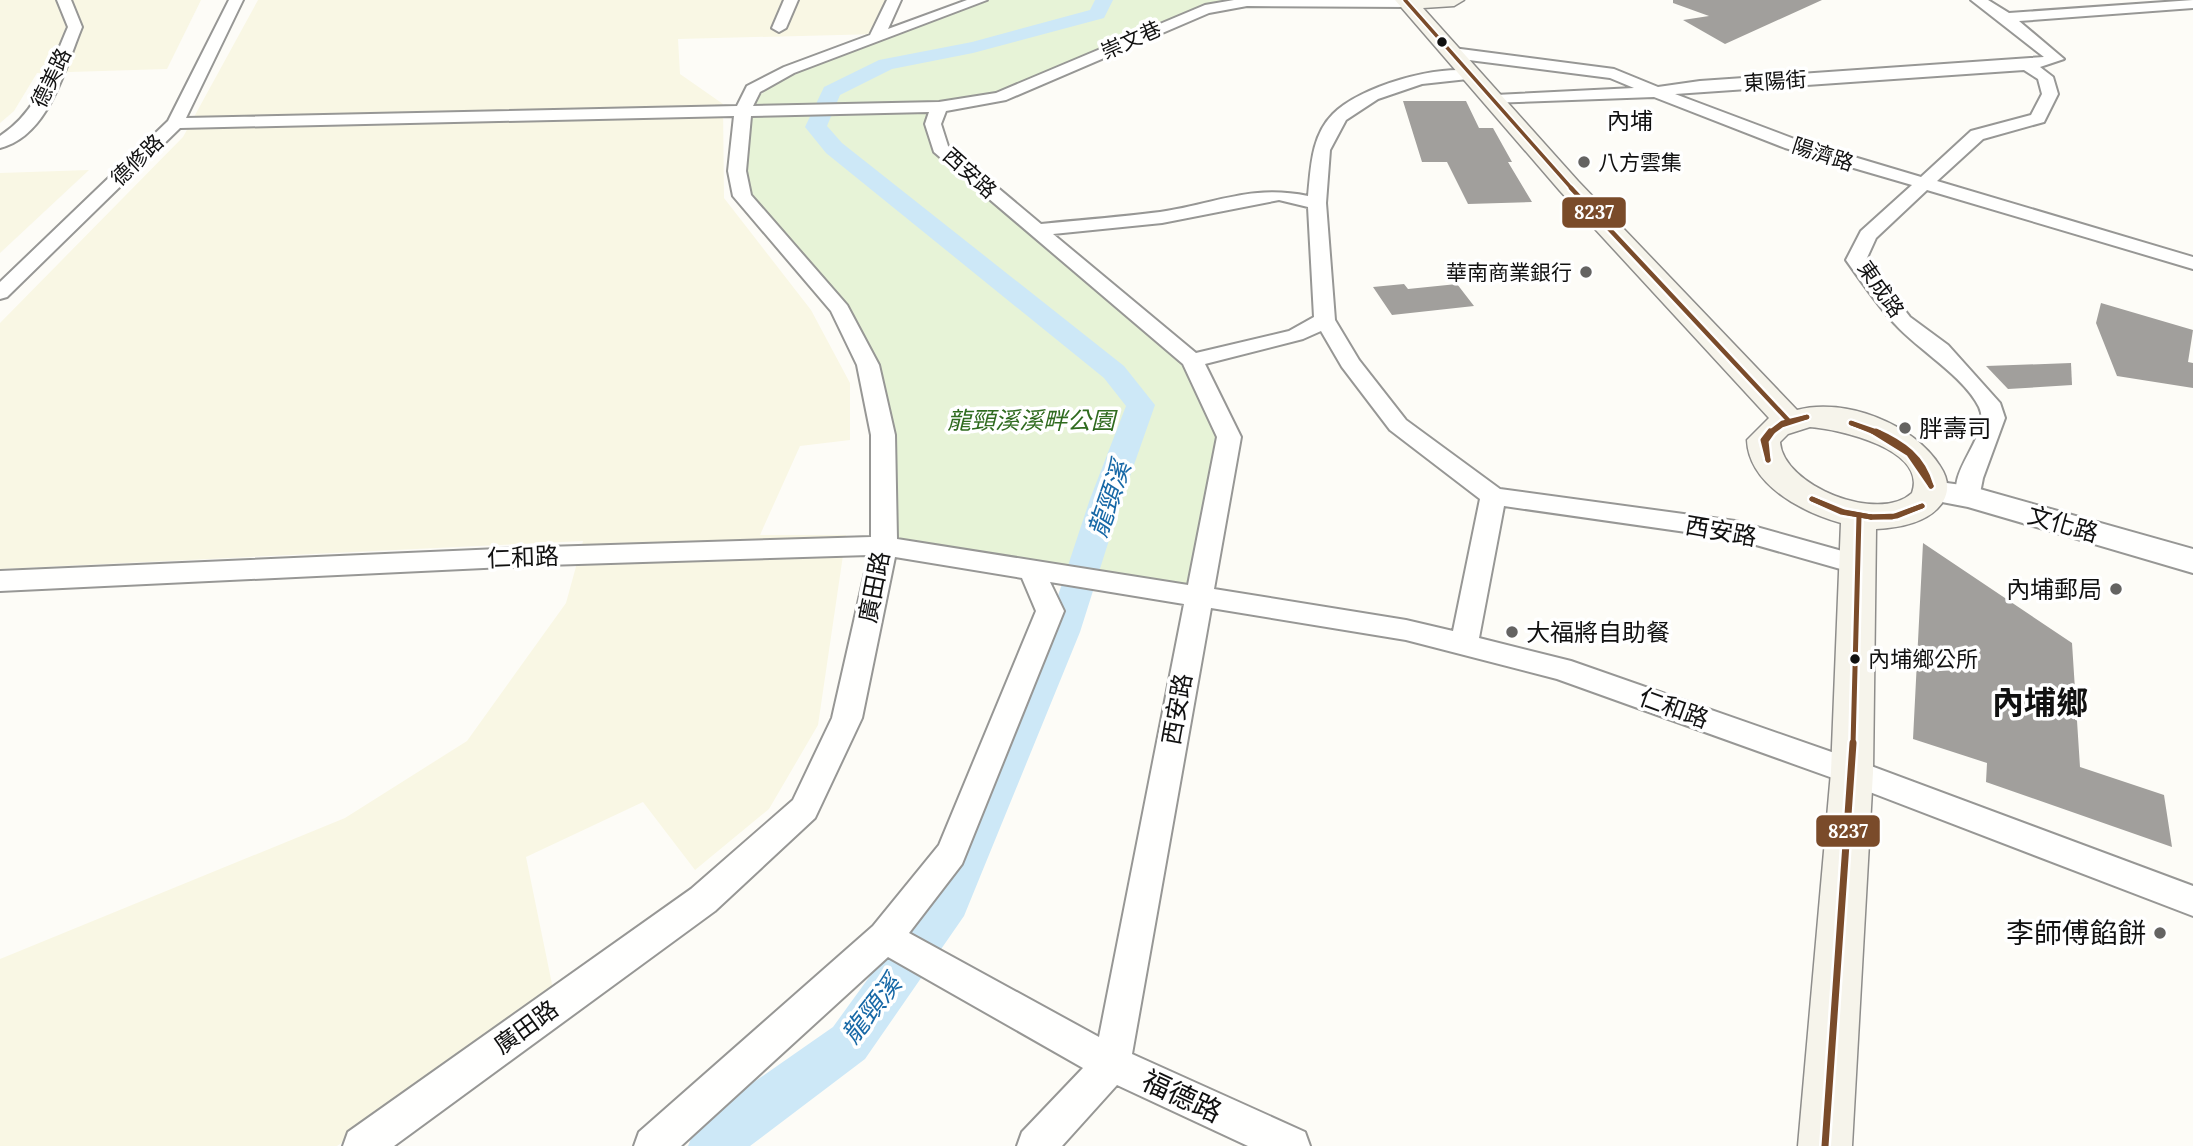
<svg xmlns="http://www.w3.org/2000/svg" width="2193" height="1146" font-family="Lora,'Noto Sans TC',serif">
<rect width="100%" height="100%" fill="#fdfcf7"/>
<g fill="#f9f7e4">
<path d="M0,0H201L167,69L37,73L14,111L0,123Z"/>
<path d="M258,0H894L879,34L678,39L680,74L723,104L724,198L811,310L850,383V440L800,446L760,535H846L818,725L769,809L695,870L643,802L526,857L554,994L337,1146H0V959L345,818L467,741L566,603L583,541L0,569V323L183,137Z"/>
<path d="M89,170L0,253V173Z"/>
</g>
<path fill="#e7f3d7" d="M979,0H1463L1248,2L1205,9L1000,97L939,107L940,148L1192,361L1229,437L1197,598L884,546L883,435L840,309L742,196L743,110L789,70Z"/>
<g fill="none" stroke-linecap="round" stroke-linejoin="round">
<path fill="#cde8f7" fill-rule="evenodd" d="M1095,0H1113L1104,18L973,53L892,69L840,95L827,126L842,143L1124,366L1155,405L1122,499L1080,632L964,916L865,1059L750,1146H688L695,1129L741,1091L833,1027L933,889L1046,632L1090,499L1126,406L1104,378L826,153L805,127L824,87L879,60L972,42L1090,10Z"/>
</g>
<g fill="#a19f9c">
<path d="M1673,0H1822L1725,44L1683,20L1709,16L1673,3Z"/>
<path d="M1403,101H1466L1479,128H1493L1512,162H1508L1532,202L1468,204L1447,162H1422Z"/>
<path d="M1404,284L1408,289L1457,284L1474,306L1392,315L1373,287Z"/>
<path d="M2101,303L2193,330L2188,362L2193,363V388L2117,376L2096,323Z"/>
<path d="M2071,363L2072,385L2008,389L1986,366Z"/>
<path d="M1923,543L2072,643L2080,767L2164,795L2172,847L1986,782L1987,763L1913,739Z"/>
</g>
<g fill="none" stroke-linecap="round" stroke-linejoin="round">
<g stroke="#979795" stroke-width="4">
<g id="minor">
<path d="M57,0H71L82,27C65,68 49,136 0,148V136C39,111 50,68 68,27Z"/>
<path d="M229,0H243L186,118L737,106L747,86L784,67L870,35L887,0H901L888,29L967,0H987L794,73L760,92L753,106L939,102L996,93L1205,5L1234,0H1413L1415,3L1408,7L1247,6L1209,13L1006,100L946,111L941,124L948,146L1041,224C1081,220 1120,217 1160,212C1215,204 1251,184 1308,196C1311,168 1311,136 1333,114C1359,87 1440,63 1477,72V78L1422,84L1378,99L1346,120L1330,150L1326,203L1335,320L1359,360L1406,420L1500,489L1735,521L1867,558L1871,565L1867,572L1858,574L1735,539L1504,506L1479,638L1571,661L1863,763L2193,886V916L1841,781L1557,679L1406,640L1211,608L1132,1054L1305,1132L1310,1146H1248L1117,1085L1062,1146H1017L1022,1132L1083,1068L888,957L681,1146H634L639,1132L873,926L939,845L1036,611L1022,578L895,557L862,718L815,818L715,911L394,1146H343L348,1132L691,889L793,800L832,718L869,555L546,565L0,591V571L546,547L871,537V435L857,365L831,311L733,196L728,171L734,116L180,128L7,297L0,299V282L168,121ZM929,112L925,124L934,152L1183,364L1217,437L1188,585L897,539L895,435L879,365L847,305L751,195L746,171L751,116ZM1279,200L1308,207L1314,317L1289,331L1196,353L1053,234L1162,223ZM1321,331L1342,367L1390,430L1480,499L1453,631L1406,620L1214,589L1241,437L1205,364L1303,339ZM1050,582L1184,604L1099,1037L909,933L962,864L1064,611Z"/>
<path d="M784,0H798L786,28L779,32L772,28Z"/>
<path d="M1971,0H1988L2009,13L2193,0V8L2019,21L2064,59L2040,67L2053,77L2058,94L2044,122L1983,139L1937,181L2193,257V269L1927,190L1876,238L1866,260L1910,317L1948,345L2000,403L2005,418L1983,478L1978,503H1960C1942,473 1993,436 1979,407C1964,376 1917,349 1895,324C1877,305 1861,281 1846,260L1861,231L1912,185L1785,148L1654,97L1489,103L1487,100L1495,95L1634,88L1610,78L1453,58L1445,53L1453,48L1614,69L1658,87L1700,81L2044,57ZM2024,70L2038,79L2042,94L2031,115L1971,131L1921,177L1797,140L1675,94Z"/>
</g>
</g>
<g stroke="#979795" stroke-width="4">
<path id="tertiary" d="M1932,481L1969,486L2193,549V573L1968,507L1921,498L1916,491L1921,484Z"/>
</g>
<g stroke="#8e8d8b" stroke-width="3">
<path id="secondary" d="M1395,0H1464L1454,6L1423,8L1578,181L1797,410C1845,397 1914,424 1940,466C1950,481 1950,496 1937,509C1922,524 1896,528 1876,529L1873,772L1852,1146H1798L1831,772L1841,523C1802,512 1749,485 1747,440L1769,418L1560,191ZM1810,427C1838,429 1928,449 1912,493C1879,524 1783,486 1780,442L1788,434Z"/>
</g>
<use href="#minor" fill="#fffffe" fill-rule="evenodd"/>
<use href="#tertiary" fill="#fffffe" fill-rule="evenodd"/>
<use href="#secondary" fill="#f6f4eb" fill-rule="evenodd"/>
<g stroke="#fff" stroke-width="7">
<path id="bus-1-far3" d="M1405,0L1573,190"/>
</g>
<g stroke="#fff" stroke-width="9">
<g id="bus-1-far2">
<path d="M1571,188L1788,420"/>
<path d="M1851,423L1880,433"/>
<path d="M1851,423L1876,433"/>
<path d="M1769,433L1782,423L1807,417"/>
<path d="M1771,433L1782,425L1807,417"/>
</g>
</g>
<g stroke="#fff" stroke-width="10">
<g id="bus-1-far1">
<path d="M1872,431L1909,454L1931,486"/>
<path d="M1876,431C1903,443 1923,457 1931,486"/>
<path d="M1768,460L1763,440L1770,431"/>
<path d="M1768,460L1766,441L1773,431"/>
<path d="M1812,499L1844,512L1871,517"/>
<path d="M1812,499L1841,512L1871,517"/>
<path d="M1871,517L1897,516L1922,506"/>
<path d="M1871,517H1892L1922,506"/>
<path d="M1853,745L1859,516"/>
</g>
</g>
<g stroke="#fff" stroke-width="12">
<path id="bus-1" d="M1825,1146L1853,743"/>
</g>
<use href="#bus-1-far3" stroke="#7a4b2a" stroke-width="3.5"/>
<use href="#bus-1-far2" stroke="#7a4b2a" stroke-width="4.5"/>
<use href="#bus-1-far1" stroke="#7a4b2a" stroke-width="5"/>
<use href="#bus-1" stroke="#7a4b2a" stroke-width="7"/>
</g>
<g fill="#111" stroke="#fff" stroke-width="2.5">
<circle cx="1442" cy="42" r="6"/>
<circle cx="1855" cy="659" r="6"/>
</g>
<g fill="#646362" stroke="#fff" stroke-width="2.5">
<circle cx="1584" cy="162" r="7"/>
<circle cx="1586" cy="272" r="7"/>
<circle cx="1905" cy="428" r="7"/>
<circle cx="2116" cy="589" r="7"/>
<circle cx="1512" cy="632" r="7"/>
<circle cx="2160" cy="933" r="7"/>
</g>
<g text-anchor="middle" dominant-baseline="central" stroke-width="7" stroke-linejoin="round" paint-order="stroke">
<g font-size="21" fill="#111" stroke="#fff">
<text transform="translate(1131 40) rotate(-24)">崇文巷</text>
<text transform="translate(51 78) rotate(-64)">德美路</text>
<text transform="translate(1775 81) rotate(-4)">東陽街</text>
<text transform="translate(1823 154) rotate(18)">陽濟路</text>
<text transform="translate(137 160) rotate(-44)">德修路</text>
<text transform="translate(970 173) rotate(42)">西安路</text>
<text transform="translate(1881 289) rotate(55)">東成路</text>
</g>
<g font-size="21" fill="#111" stroke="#fff" text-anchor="start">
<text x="1598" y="162">八方雲集</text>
<text x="1572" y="272" text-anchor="end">華南商業銀行</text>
</g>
<g font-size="22" fill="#111" stroke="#fff" text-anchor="start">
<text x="1868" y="659">內埔鄉公所</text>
</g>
<g font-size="23" fill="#111" stroke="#fff">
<text x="1630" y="120">內埔</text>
</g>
<g font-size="24" font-style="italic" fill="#2f6b1f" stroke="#fff">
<text x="1031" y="420">龍頸溪溪畔公園</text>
</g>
<g font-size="24" fill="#111" stroke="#fff" text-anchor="start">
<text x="1919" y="428">胖壽司</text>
<text x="2102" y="589" text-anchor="end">內埔郵局</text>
<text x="1526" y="632">大福將自助餐</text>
</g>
<g font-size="24" fill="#111" stroke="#fff">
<text transform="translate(2063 524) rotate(16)">文化路</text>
<text transform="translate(1721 531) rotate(10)">西安路</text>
<text transform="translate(523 557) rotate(-2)">仁和路</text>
<text transform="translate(874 587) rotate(-79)">廣田路</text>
<text transform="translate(1674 708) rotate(20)">仁和路</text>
<text transform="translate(1177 709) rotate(-80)">西安路</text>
<text transform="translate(526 1027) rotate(-36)">廣田路</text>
</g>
<g font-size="26" font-style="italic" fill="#1768a6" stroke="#fff">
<text transform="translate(1109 499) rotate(-71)">龍頸溪</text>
<text transform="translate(871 1009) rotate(-52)">龍頸溪</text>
</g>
<g font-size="28" fill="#111" stroke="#fff" text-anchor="end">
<text x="2146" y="933">李師傅餡餅</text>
</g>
<g font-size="28" fill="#111" stroke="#fff">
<text transform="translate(1182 1096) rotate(25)">福德路</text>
</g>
<g font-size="32" font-weight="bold" fill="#111" stroke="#fff">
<text x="2040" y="702">內埔鄉</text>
</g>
</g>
<g stroke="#fff" stroke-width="2.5">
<rect x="1561" y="196" width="66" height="33" rx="7" fill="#7a4b2a"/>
<rect x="1815" y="814" width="66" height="34" rx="7" fill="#7a4b2a"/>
</g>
<g font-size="19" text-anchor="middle" font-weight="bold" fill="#fff">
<text x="1594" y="219">8237</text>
<text x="1848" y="838">8237</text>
</g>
</svg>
